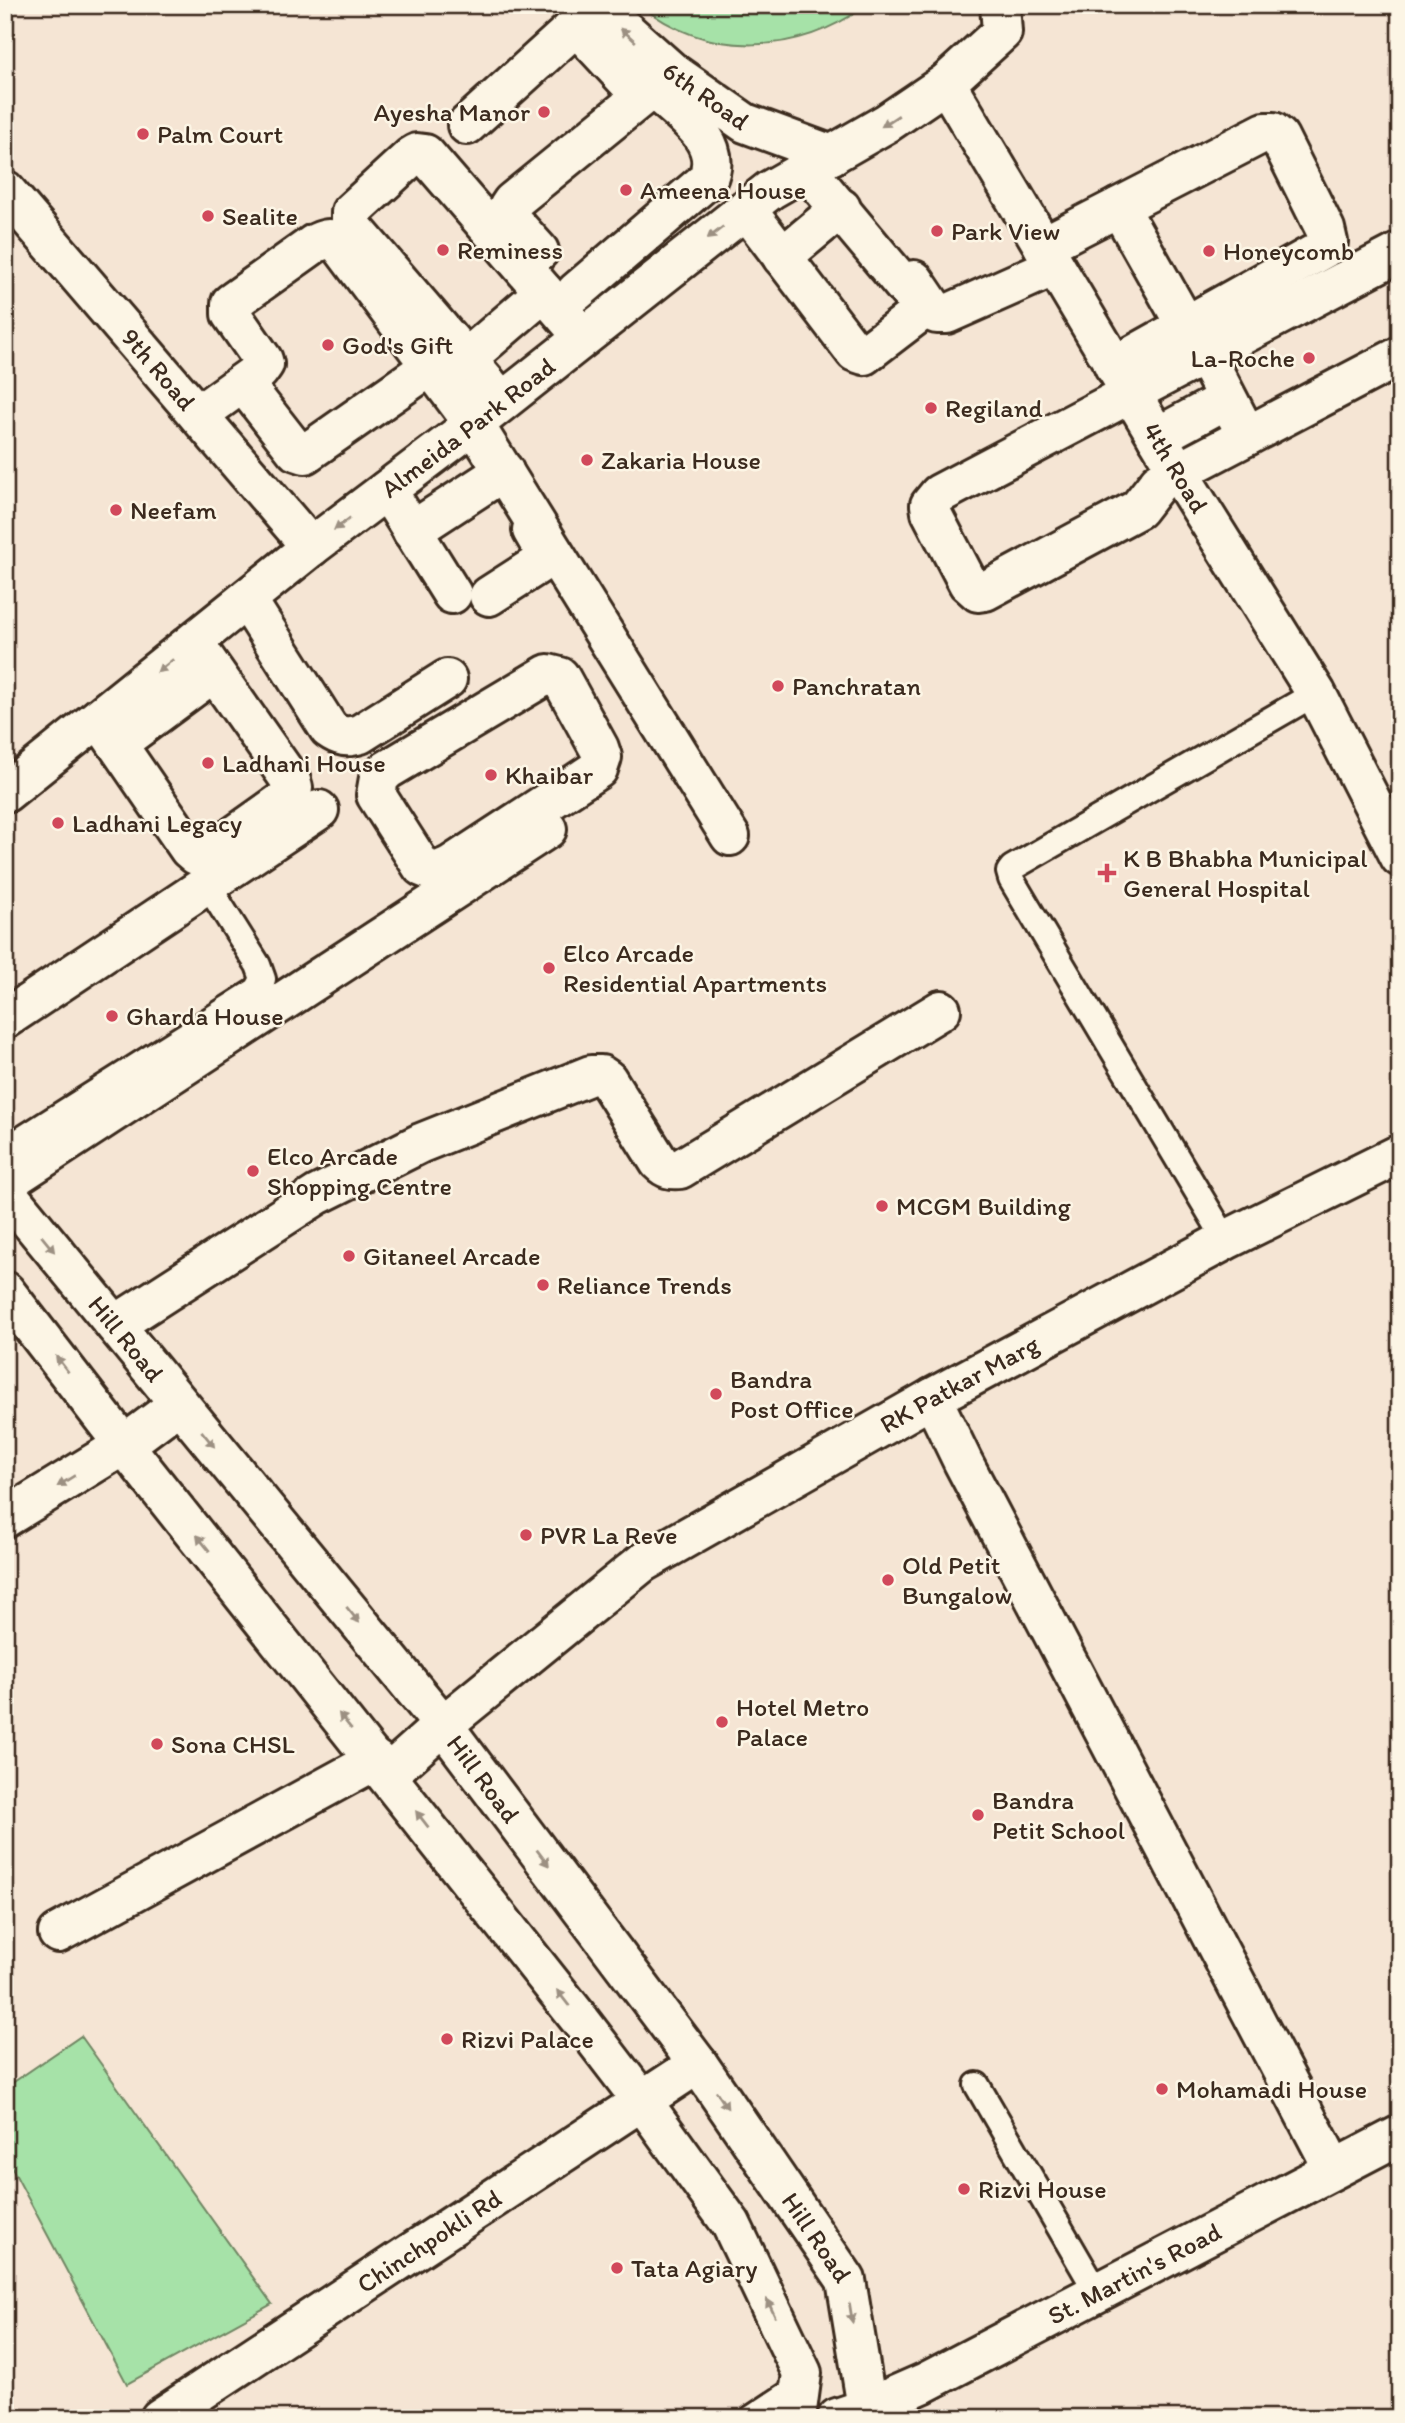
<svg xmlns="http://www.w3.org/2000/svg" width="1405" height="2423" font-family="Itim,sans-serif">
<rect width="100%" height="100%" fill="#f5e5d4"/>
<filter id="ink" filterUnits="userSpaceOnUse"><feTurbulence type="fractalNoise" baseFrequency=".0143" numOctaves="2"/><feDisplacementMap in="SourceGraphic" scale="14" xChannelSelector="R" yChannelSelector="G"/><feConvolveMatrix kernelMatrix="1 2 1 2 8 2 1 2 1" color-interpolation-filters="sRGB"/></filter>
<g filter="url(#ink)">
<g fill="#a6e2a8" stroke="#708663" stroke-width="2">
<path d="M640,5H867C798,55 708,60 640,5Z"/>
<path d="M81,2036L272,2304L127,2384L5,2155V2088Z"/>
</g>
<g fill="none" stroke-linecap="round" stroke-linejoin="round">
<g stroke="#3b2a1e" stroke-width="30">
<g id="service">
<path d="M5,1150L257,990L263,979L258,965L207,884"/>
<path d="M1226,1240L1011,879L1009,872L1012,868L1316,693"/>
<path d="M977,2085L1097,2292"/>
<path d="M752,2418L799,2387"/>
</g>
</g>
<g stroke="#3b2a1e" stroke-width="44">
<g id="minor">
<path id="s1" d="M597,5L672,72L745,123L832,155"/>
<path d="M576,26L632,86"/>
<path id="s2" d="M946,83L1178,472L1316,693L1400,857"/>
<path d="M467,125L598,6"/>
<path id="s3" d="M5,190L311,547"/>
<path d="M1119,207L1186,326"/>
<path d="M746,209L855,352L864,355L919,313L921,306L807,170"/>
<path d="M1043,246L1265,132H1273L1279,137L1325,229L1328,242L1325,248L1114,366"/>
<path d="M539,251L511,220L508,208L512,202L672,72"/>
<path d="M1400,252L939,494L930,505L931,512L968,583L978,592L985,591L1138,509L1159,482L1400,356"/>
<path d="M782,257L841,208"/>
<path d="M914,280L937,314H947L1055,266"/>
<path d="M576,292L707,180C726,141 679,113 654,89"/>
<path d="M1205,355L1247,436"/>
<path d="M466,359L544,292"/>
<path d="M243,383L296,451L305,454L431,366"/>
<path d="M502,401L351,225V212L412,156L417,153L425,154L583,337"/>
<path d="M198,415L259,371L264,364L263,360L231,314V303L314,244C322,240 329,237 337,241L474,424L730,836"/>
<path d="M1157,437L1227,399"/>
<path d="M387,490L452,594"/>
<path d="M412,531L504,471"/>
<path d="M489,596L548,558L532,530"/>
<path d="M247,600L329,729C340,737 347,738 360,734L447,679"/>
<path d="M548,674L560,677L599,748L602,757L598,769L453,864C441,871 435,873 422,867L376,795L379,778L387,770Z"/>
<path d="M99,718L189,849L196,855L206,856L289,797L293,788L291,781L194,643"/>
<path d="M117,744L214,672"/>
<path id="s4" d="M5,793L311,547L474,424L770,190L887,123L946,83L1002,32L1000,5"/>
<path d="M5,1019L319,810"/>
<path d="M5,1183L547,829"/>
<path d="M115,1325L317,1195L421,1143L591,1075H601L607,1079L659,1162C666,1169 671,1170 680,1169L941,1010"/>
<path d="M932,1398L963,1462L1333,2168"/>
<path d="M5,1518L124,1445L179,1404"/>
<path d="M58,1933L376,1760"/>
<path id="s5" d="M160,2418L698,2064"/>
<path id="s6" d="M837,2418L867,2408L924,2383L1400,2135"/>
</g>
</g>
<g stroke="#3b2a1e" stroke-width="44">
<g id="tertiary">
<path id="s7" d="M387,1775L443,1725L642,1563L932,1398L1226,1240L1400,1154"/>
</g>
</g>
<g stroke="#3b2a1e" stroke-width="44">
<g id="secondary">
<path id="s8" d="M5,1191L443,1725L698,2064L846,2280L867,2408L866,2418"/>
<path d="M5,1291L124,1445L580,2020L642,2101L731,2224L802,2373L796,2418"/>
</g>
</g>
<use href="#service" stroke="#fcf5e5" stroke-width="24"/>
<use href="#minor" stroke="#fcf5e5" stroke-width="38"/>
<use href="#tertiary" stroke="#fcf5e5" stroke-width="38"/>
<use href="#secondary" stroke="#fcf5e5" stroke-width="38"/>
</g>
<defs><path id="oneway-solid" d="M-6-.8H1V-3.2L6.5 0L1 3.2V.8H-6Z" transform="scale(1.75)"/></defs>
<g fill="#9c9082">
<use href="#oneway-solid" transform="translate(628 35) rotate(-138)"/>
<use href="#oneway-solid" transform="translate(890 121) rotate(147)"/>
<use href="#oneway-solid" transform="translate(715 233) rotate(142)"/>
<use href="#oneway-solid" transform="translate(342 524) rotate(143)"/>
<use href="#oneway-solid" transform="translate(165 666) rotate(141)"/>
<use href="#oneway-solid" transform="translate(48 1244) rotate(51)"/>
<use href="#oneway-solid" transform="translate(62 1364) rotate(-128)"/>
<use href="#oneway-solid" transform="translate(208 1439) rotate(51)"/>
<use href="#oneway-solid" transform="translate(66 1481) rotate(148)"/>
<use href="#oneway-solid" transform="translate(203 1543) rotate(-129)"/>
<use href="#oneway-solid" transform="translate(353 1615) rotate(51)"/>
<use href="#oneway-solid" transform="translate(345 1721) rotate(-129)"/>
<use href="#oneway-solid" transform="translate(422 1819) rotate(-128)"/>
<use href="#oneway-solid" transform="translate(543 1858) rotate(53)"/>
<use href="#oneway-solid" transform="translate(563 1998) rotate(-128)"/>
<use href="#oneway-solid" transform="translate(722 2100) rotate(56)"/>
<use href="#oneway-solid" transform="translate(771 2308) rotate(-115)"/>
<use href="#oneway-solid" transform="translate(851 2313) rotate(81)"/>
</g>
</g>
<g fill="#d1495b" stroke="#fcf5e5" stroke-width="2.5">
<circle cx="544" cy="112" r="7"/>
<circle cx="143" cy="134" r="7"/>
<circle cx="626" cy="190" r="7"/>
<circle cx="208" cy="216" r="7"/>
<circle cx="937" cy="231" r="7"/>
<circle cx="443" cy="250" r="7"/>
<circle cx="1209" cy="251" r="7"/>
<circle cx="328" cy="345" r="7"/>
<circle cx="1309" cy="358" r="7"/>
<circle cx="931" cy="408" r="7"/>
<circle cx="587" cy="460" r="7"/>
<circle cx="116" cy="510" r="7"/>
<circle cx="778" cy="686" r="7"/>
<circle cx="208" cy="763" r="7"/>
<circle cx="491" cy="775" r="7"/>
<circle cx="58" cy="823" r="7"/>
<path d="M1103.5 862.5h7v7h7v7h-7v7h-7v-7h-7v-7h7z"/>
<circle cx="549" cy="968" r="7"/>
<circle cx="112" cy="1016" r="7"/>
<circle cx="253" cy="1171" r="7"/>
<circle cx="882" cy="1206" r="7"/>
<circle cx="349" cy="1256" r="7"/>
<circle cx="543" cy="1285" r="7"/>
<circle cx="716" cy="1394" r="7"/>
<circle cx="526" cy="1535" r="7"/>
<circle cx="888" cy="1580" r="7"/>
<circle cx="722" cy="1722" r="7"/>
<circle cx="157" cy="1744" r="7"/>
<circle cx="978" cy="1815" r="7"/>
<circle cx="447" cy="2039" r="7"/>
<circle cx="1162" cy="2089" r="7"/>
<circle cx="964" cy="2189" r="7"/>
<circle cx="617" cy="2268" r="7"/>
</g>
<g text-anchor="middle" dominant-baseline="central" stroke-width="5" stroke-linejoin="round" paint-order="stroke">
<g font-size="26" fill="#3b2a1e" stroke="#fcf5e5">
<text stroke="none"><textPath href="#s1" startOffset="142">6th Road</textPath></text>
<text stroke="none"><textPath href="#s3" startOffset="236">9th Road</textPath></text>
<text stroke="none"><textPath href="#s4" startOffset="590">Almeida Park Road</textPath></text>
<text stroke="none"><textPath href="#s2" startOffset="448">4th Road</textPath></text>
<text stroke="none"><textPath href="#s8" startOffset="191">Hill Road</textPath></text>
<text stroke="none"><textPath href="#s7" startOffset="696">RK Patkar Marg</textPath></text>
<text stroke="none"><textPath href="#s8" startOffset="758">Hill Road</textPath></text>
<text stroke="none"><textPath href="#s8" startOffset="1325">Hill Road</textPath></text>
<text stroke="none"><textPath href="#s5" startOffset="322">Chinchpokli Rd</textPath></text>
<text stroke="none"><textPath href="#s6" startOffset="331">St. Martin's Road</textPath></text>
</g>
<g font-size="26" fill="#3b2a1e" stroke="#fcf5e5" text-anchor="start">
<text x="530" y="112" text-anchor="end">Ayesha Manor</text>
<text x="157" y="134">Palm Court</text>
<text x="640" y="190">Ameena House</text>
<text x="222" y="216">Sealite</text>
<text x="951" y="231">Park View</text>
<text x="457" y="250">Reminess</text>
<text x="1223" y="251">Honeycomb</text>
<text x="342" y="345">God's Gift</text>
<text x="1295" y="358" text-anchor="end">La-Roche</text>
<text x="945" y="408">Regiland</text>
<text x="601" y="460">Zakaria House</text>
<text x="130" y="510">Neefam</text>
<text x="792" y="686">Panchratan</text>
<text x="222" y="763">Ladhani House</text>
<text x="505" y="775">Khaibar</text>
<text x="72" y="823">Ladhani Legacy</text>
<text x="1123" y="858">K B Bhabha Municipal<tspan x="1123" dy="30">General Hospital</tspan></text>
<text x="563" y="953">Elco Arcade<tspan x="563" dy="30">Residential Apartments</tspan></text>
<text x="126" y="1016">Gharda House</text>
<text x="267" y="1156">Elco Arcade<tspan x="267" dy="30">Shopping Centre</tspan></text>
<text x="896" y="1206">MCGM Building</text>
<text x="363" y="1256">Gitaneel Arcade</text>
<text x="557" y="1285">Reliance Trends</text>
<text x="730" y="1379">Bandra<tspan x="730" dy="30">Post Office</tspan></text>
<text x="540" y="1535">PVR La Reve</text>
<text x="902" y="1565">Old Petit<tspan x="902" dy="30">Bungalow</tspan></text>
<text x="736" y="1707">Hotel Metro<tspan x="736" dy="30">Palace</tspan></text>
<text x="171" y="1744">Sona CHSL</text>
<text x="992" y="1800">Bandra<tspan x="992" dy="30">Petit School</tspan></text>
<text x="461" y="2039">Rizvi Palace</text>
<text x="1176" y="2089">Mohamadi House</text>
<text x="978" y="2189">Rizvi House</text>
<text x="631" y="2268">Tata Agiary</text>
</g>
</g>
<rect width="1405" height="2423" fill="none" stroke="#fcf5e5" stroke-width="28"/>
<rect x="14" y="14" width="1377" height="2395" fill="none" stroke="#3b2a1e" stroke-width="2.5" filter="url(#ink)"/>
</svg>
